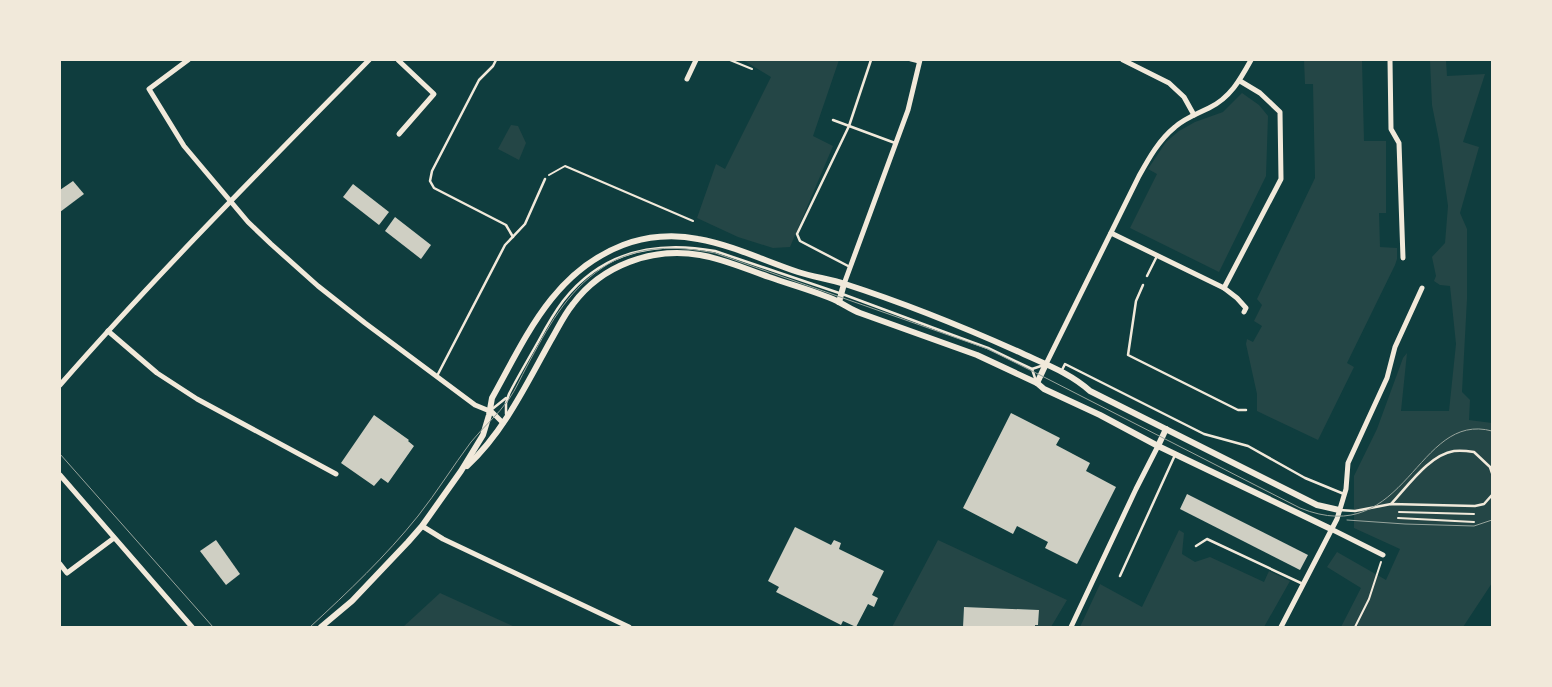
<svg xmlns="http://www.w3.org/2000/svg" width="1552" height="687" font-family="Roboto,sans-serif">
<rect width="100%" height="100%" fill="#0f3d3e"/>
<g fill="#244646">
<path d="M743,60H839L813,136L833,146L790,247L773,248L738,237L697,218L716,164L725,169L771,77Z"/>
<path d="M1304,60H1362L1364,141H1386V213H1379L1380,247L1397,248V259L1395,265L1347,363L1354,367L1318,440L1257,411V394L1246,344L1247,339L1253,342L1262,326L1254,321L1262,305L1257,299L1315,178L1313,84H1305Z"/>
<path d="M1430,60H1446L1447,76L1485,74L1463,142L1479,147L1460,213L1467,229V299L1462,392L1470,400L1469,420L1492,423V583L1463,627H1341L1361,588L1327,567L1337,552L1386,580L1400,549L1354,528V476L1377,429L1403,358L1407,353L1401,411H1449L1456,344L1450,286L1440,285L1434,281L1436,276L1432,257L1445,243L1448,206L1439,140L1432,105Z"/>
<path d="M1242,93L1259,105L1268,116L1266,176L1219,272L1130,228L1157,174L1148,169L1166,142L1179,131L1195,122L1223,112Z"/>
<path d="M511,125L518,126L526,143L519,160L498,149Z"/>
<path d="M1179,530L1184,533L1182,554L1195,562L1210,557L1264,582L1269,571L1290,581L1264,627H1080L1100,584L1142,607Z"/>
<path d="M938,540L1067,600L1051,627H1035V625H1038L1039,610L964,607L963,627H892Z"/>
<path d="M440,593L515,627H403Z"/>
</g>
<g fill="#cfcfc3">
<path d="M73,181L84,194L60,212V190Z"/>
<path d="M353,184L389,212L379,225L343,197Z"/>
<path d="M395,217L431,245L421,259L385,231Z"/>
<path d="M1011,413L1060,438L1056,445L1090,463L1086,471L1116,487L1077,564L1045,548L1048,542L1017,526L1013,534L963,508Z"/>
<path d="M374,415L409,440L408,441L414,446L388,483L381,478L374,486L341,463Z"/>
<path d="M1187,494L1308,555L1300,570L1180,509Z"/>
<path d="M795,527L831,545L834,540L841,543L839,549L884,571L872,595L878,598L874,607L868,604L856,627L843,621L841,625L776,592L779,587L768,581Z"/>
<path d="M216,540L240,574L226,585L200,551Z"/>
<path d="M964,607L1039,610L1038,625H1035V627H963Z"/>
</g>
<g fill="none" stroke-linecap="round" stroke-linejoin="round">
<g stroke="#f1e9da" stroke-width="2">
<path d="M730,60L752,69"/>
<path d="M549,175L565,166L693,221"/>
<path d="M1399,512L1474,514"/>
<path d="M1398,518L1474,522"/>
<path d="M1355,627L1369,599L1381,562"/>
</g>
<g stroke="#f1e9da" stroke-width="2.5">
<path d="M496,60L493,66L479,80L432,171L430,181L434,188L506,225L513,237"/>
<path d="M910,60L918,62"/>
<path d="M833,120L895,143"/>
<path d="M850,267L800,241L797,234L849,126L871,60"/>
<path d="M1147,276L1157,256"/>
<path d="M1143,285L1136,301L1128,355L1238,410H1246"/>
<path d="M1032,369L1044,365"/>
<path d="M1061,372L1065,364L1204,434L1248,446L1305,478L1344,494"/>
<path d="M437,376L505,245L525,224L545,179"/>
<path d="M491,410L506,398"/>
<path d="M506,414V403L509,394C518,376 529,358 539,340C546,327 554,313 563,301C602,251 655,240 715,251L845,295L958,337L988,348L1032,369L1036,381"/>
<path d="M1391,504C1408,486 1429,455 1454,451C1461,450 1468,451 1474,452L1490,467L1492,473"/>
<path d="M1339,510L1355,511L1391,504L1475,506L1484,504L1492,495"/>
<path d="M1196,546L1207,539L1303,584"/>
<path d="M1120,576L1175,455"/>
</g>
<g stroke="#f1e9da" stroke-width="5">
<path d="M188,60L149,89L184,146L248,222L271,244L318,286L365,323L475,405L492,412L503,423"/>
<path d="M398,60L434,94L399,134"/>
<path d="M1123,60L1169,83L1184,97L1194,115"/>
<path d="M1390,60L1391,129L1399,143L1403,258"/>
<path d="M687,79L696,60"/>
<path d="M1111,233L1224,288L1237,298L1246,308L1244,312"/>
<path d="M844,284L908,110L920,60"/>
<path d="M1224,288L1281,179L1280,112L1260,93L1240,81"/>
<path d="M108,331L157,373L197,399L336,474"/>
<path d="M1046,364L1139,176C1149,158 1159,140 1175,127C1185,118 1197,114 1209,108C1230,98 1240,80 1251,60"/>
<path d="M60,385C158,273 264,167 369,60"/>
<path d="M60,475L192,627"/>
<path d="M422,526L443,539L629,627"/>
<path d="M1331,529L1383,555"/>
<path d="M60,564L67,573L114,538"/>
<path d="M1071,627L1136,489L1158,446"/>
<path d="M1281,627L1337,519L1346,489L1348,463L1387,378L1395,347L1422,288"/>
</g>
<g stroke="#f1e9da" stroke-width="6">
<path d="M839,302L844,284"/>
<path d="M1037,383L1046,364"/>
<path d="M1158,446L1166,429"/>
<path d="M467,466C504,432 527,383 551,340C558,328 564,315 573,304C602,265 652,247 700,255C724,259 746,269 769,277C791,285 815,291 837,301C845,305 852,310 860,313L977,355L1037,383L1044,389L1100,415L1158,446L1331,529"/>
<path d="M321,627L352,601L408,542L422,526L461,471L483,435L489,415L492,398C526,337 553,272 623,245C646,236 674,234 698,239C732,245 765,261 798,272C813,277 830,279 845,284C904,303 961,326 1017,351C1042,363 1069,372 1090,391L1317,505L1339,510"/>
</g>
<g stroke="#97a49c" stroke-width="1">
<path d="M60,454L213,627"/>
<path d="M1347,520L1405,524L1474,526L1492,520"/>
<path d="M310,627C348,592 386,556 418,516C437,492 453,466 471,442C483,427 498,415 509,399C516,389 521,377 527,366C547,329 566,292 602,268C636,244 677,246 715,253L988,349L1040,375L1300,508C1407,551 1416,410 1492,431"/>
</g>
</g>
<rect width="1552" height="687" fill="none" stroke="#f1e9da" stroke-width="122"/>
</svg>
